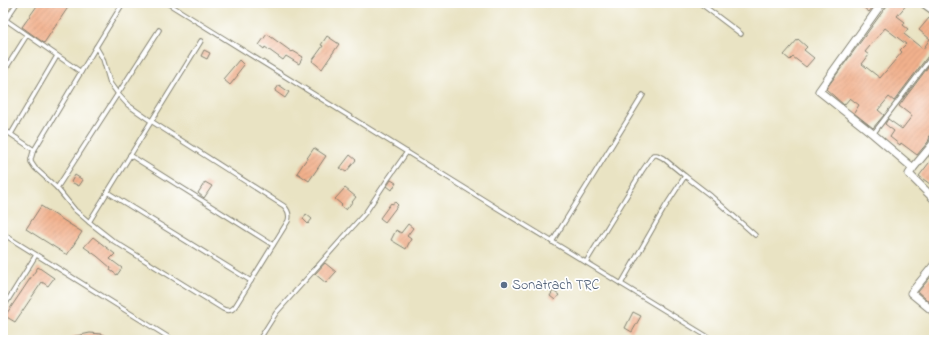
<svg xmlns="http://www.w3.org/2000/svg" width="937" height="343" font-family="'Indie Flower',sans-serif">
<defs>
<pattern id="building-hatch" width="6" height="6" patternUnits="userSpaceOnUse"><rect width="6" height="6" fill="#f2b18d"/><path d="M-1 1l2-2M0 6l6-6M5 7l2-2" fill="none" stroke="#cf9879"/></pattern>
</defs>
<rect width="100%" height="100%" fill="#fff"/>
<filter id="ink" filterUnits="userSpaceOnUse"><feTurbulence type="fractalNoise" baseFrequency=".025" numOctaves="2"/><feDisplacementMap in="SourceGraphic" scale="8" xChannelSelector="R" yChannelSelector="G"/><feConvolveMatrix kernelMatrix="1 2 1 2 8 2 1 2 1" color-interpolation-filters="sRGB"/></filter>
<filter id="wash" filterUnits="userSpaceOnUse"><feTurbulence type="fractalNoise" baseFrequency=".012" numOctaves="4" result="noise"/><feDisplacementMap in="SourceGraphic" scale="16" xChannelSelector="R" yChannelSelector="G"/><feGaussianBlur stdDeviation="0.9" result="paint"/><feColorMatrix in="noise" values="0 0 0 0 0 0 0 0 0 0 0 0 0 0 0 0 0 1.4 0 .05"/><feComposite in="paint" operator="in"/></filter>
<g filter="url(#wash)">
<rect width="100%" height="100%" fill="#e9e3c3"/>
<g id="blocks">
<g fill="url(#building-hatch)" fill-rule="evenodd">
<path d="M39,3H71L44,43L22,27Z"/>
<path d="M858,3H876L869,12Z"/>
<path d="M889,3H908L897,16L905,22L903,25L908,29L904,34L923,49L930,39L919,30L929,18L934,23V51L931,52L894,101L889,97L878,110L884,115L873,128L854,113L859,105L850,98L844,105L826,89ZM885,28L906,44L900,50L902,52L880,78L862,64L869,55L865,52Z"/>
<path d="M267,34L292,52L293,51L303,57L299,64L286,56L283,60L265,47L264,49L259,45Z"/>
<path d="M327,36L339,44L322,69L312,61L323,46L321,45Z"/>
<path d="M798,39L807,47L804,50L814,58L806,67L793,57L790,60L784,55Z"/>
<path d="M204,50L210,53L207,59L201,56Z"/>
<path d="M934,59V129L929,136L930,137L928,142L917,155L901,143L900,145L890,137L894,131L885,124L888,119L902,129L912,116L899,106Z"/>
<path d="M239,60L244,65L237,74L238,75L230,85L223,79Z"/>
<path d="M279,85L289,92L285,98L275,91Z"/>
<path d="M314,148L326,156L309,181L297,173Z"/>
<path d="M934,151V187L919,176L932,159L929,157Z"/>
<path d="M350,155L356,160L346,172L340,168Z"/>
<path d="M75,175L83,180L79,186L71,182Z"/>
<path d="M391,180L396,183L392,190L387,186Z"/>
<path d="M205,182L212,186L204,198L198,193Z"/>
<path d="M345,188L356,197L346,210L341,206L342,205L335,199Z"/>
<path d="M395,202L398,205L385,222L380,218L391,203L392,204Z"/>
<path d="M41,206L82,232L67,255L26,229Z"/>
<path d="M306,214L312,219L308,224L303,219Z"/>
<path d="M408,224L413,228L407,236L411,239L406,249L391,240L396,230L401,233Z"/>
<path d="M93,237L115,254L110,259L122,268L117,275L110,270L111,268L97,256L84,247Z"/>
<path d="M325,263L336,272L326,283L315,274Z"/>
<path d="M38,267L54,278L48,286L42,282L15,322L5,316Z"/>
<path d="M934,273V306L918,292Z"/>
<path d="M553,291L559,295L555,300L550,296Z"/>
<path d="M633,312L641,316L632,332L625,328Z"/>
<path d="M90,333L101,334L115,340H71V337Z"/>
</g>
</g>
</g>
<g filter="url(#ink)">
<use href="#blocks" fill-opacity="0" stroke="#828070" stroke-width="1"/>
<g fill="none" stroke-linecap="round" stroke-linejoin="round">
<g stroke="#828070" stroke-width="5.5">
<g id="service">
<path d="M167,3L497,208L713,340"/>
<path d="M700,3L741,34"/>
<path d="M3,18L81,72"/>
<path d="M3,24L17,3"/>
<path d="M96,47L103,59L110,83L118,94L128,105L151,121L284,206C288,210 290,215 288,221L236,305C233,310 229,312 223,309L112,240L89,222L75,210L57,188L35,168L31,162V159L33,152Z"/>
<path d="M96,47L123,3"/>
<path d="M3,73L27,35"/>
<path d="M3,129L34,150"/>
<path d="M11,134L57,56"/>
<path d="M873,134L934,54"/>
<path d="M130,155L273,245"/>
<path d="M57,188L159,30"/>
<path d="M107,192L251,281"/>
<path d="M89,222L201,41"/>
<path d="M3,234L173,340"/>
<path d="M552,242L643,95"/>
<path d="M586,262L642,171L653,155H657L663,158L685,176L711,196L755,235"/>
<path d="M621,284L665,207L685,176"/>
<path d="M3,308L36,255"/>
<path d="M259,340L276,313L366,212L388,179L407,152"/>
<path d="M648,340H655"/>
</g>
</g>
<g stroke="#828070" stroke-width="9">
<g id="minor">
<path d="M882,3L819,91L873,134L913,168L909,174L934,199"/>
<path d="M923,3L934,11"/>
<path d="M913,168L933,144L934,139"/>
<path d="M934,265L911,293L934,312"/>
</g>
</g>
<use href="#service" stroke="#fff" stroke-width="3.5"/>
<use href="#minor" stroke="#fff" stroke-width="7"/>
</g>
</g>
<circle fill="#5c6f8a" stroke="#fff" stroke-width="1.5" cx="504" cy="285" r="4"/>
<g text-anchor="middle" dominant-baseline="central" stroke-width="3.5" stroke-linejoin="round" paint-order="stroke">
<g font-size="14" fill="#4e5e75" stroke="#fff" text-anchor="start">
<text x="512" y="285">Sonatrach TRC</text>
</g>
</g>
<rect width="937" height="343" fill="none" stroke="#fff" stroke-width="16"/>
</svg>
